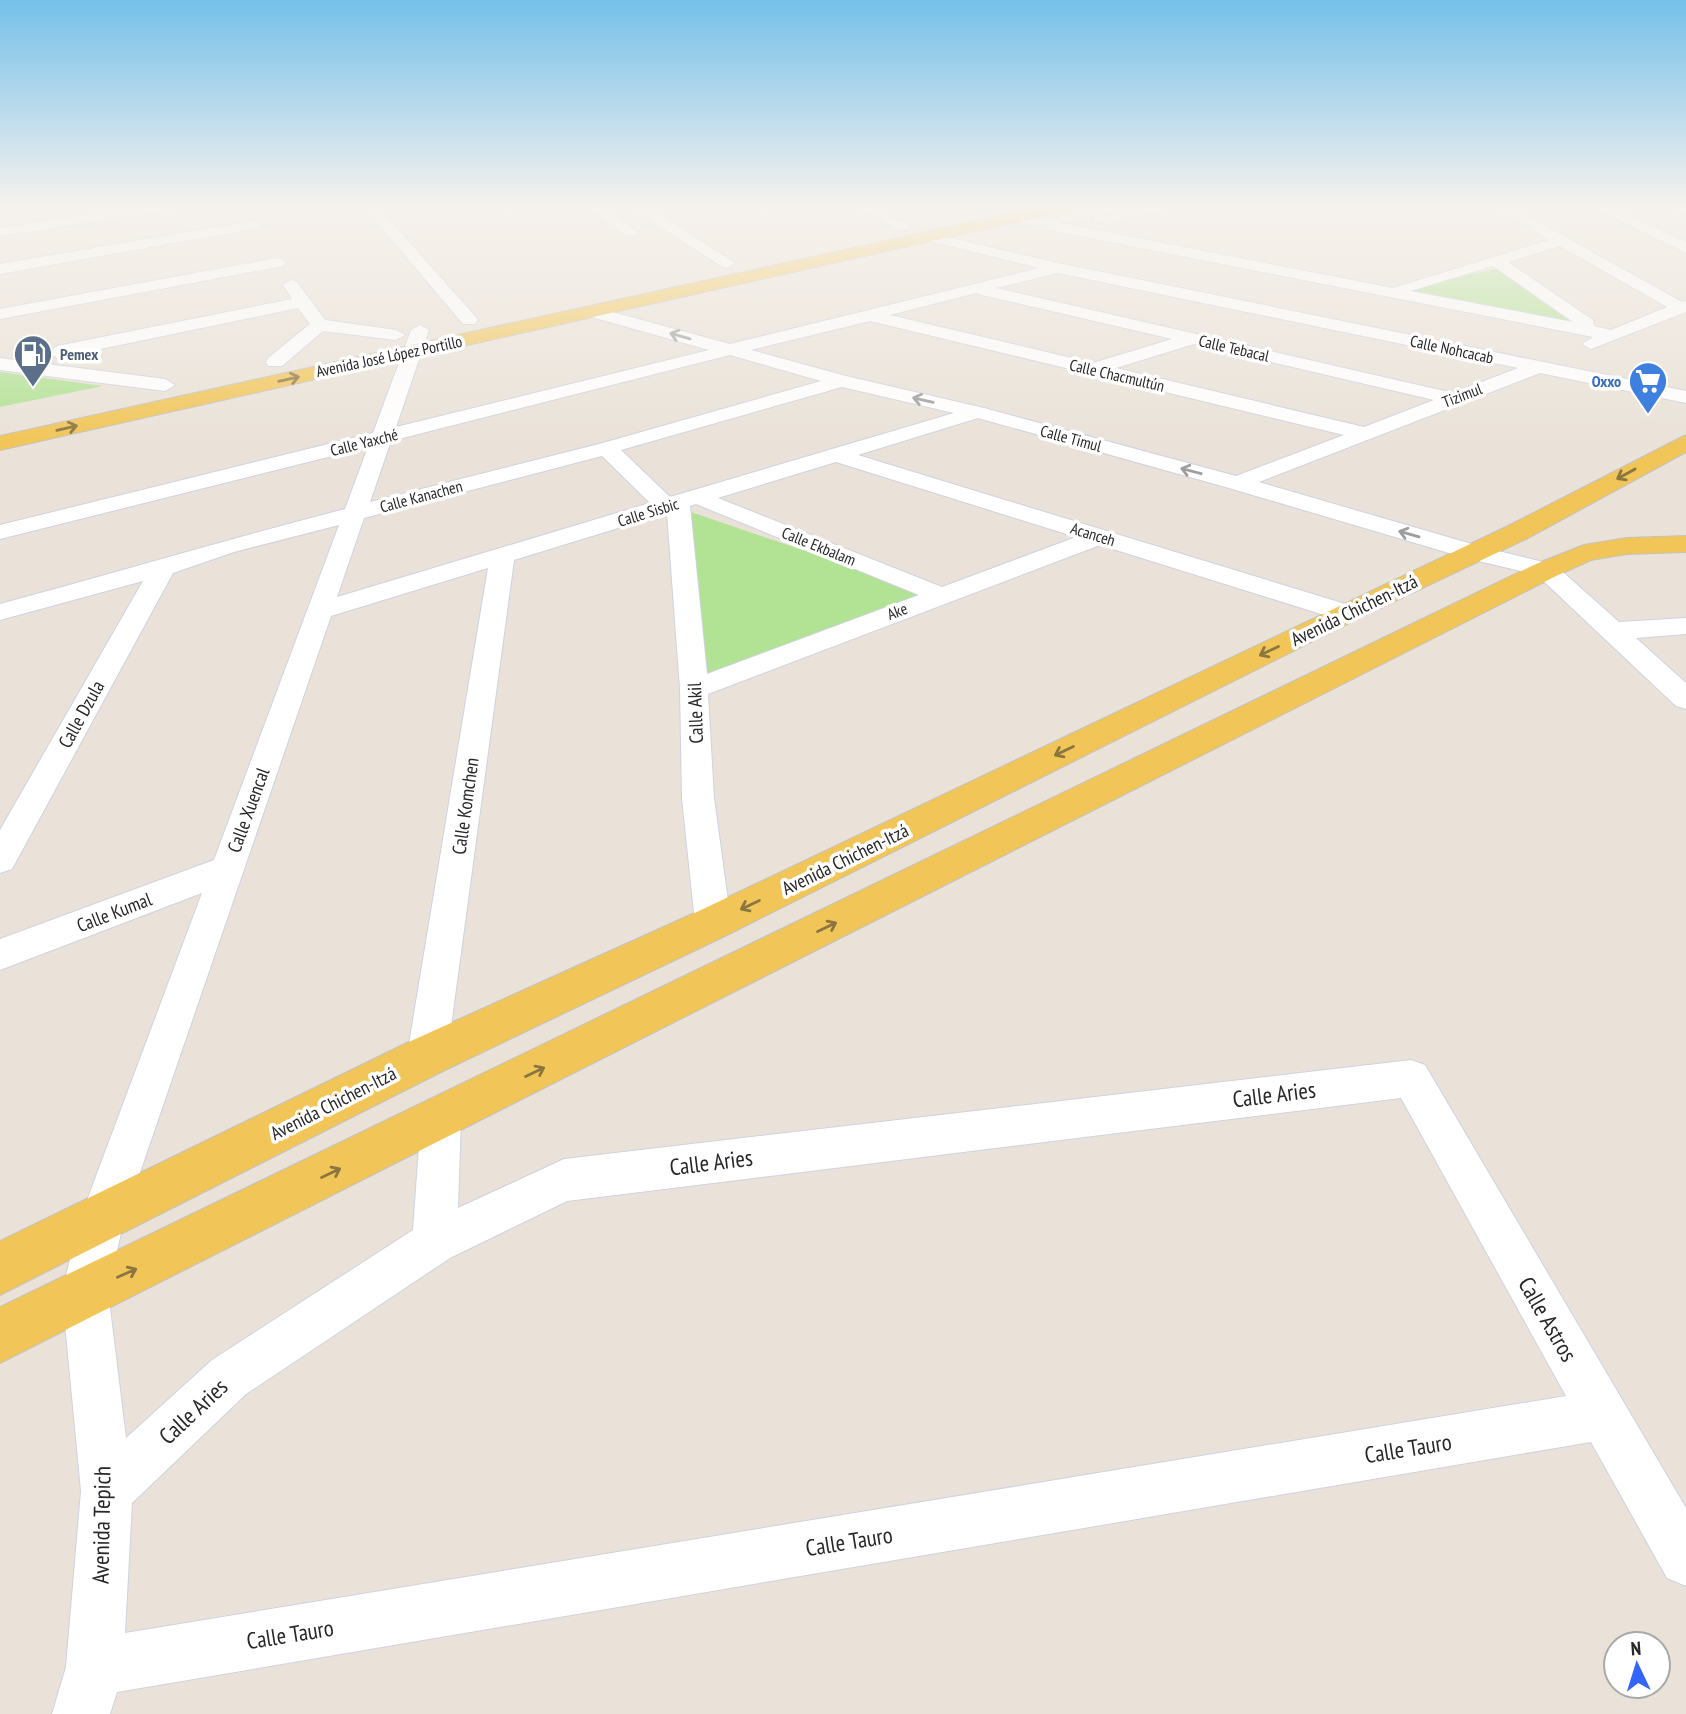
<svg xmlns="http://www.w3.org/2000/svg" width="1686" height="1714" font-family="'PT Sans Narrow',sans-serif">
<rect width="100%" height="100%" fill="#eae2d8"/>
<g fill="#b2e294">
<path d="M1500,268L1582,324L1403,289Z"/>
<path d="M0,372L103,386L0,407Z"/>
<path d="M685,510L931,594L705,675Z"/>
</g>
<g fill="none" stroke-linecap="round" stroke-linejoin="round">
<g stroke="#ced2e1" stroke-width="2">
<g id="minor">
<path d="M145,206H178L171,210L0,236V228Z"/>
<path d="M363,206H377L475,316L478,320L475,324H463Z"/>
<path d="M588,206H604L637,232L635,235H625Z"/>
<path d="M637,206H651L654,211L735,263L727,268L721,266L644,217Z"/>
<path d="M855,206H872L911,227L904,231L899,230Z"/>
<path d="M1103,206H1128L1126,209L1100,215L1105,216L1145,206H1167L1165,209L1105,224L1095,222L1093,219L1095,216L1061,223L1393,288L1549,240L1493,206H1510L1682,302L1686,301V312L1591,349L1582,344L1593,337L1069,234L1012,220L1010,217L1017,213L1046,220ZM1560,246L1667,307L1611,330L1594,326L1593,320L1508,262ZM1493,266L1573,322L1410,291Z"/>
<path d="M1590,206H1608L1686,242V253Z"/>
<path d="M1666,206H1686V212L1668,209Z"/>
<path d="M253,221L258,222L260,225L258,228L0,274V264Z"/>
<path d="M930,233L1058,263L1686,391V403L1540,373L1259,482L1482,547L1555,565L1619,622L1686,618V634L1636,638L1686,683V709L1676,706L1537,575L1466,558L1229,488L978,418L858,455L1355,607L1359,613L1355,619L1346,621L1337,619L1100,545L708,694L714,798L731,923L725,933L713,937L701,933L695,923L682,798L680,689L667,513L514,560L447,1056L441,1069L427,1074L413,1069L407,1056L488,568L331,616L124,1219L108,1292L126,1438L212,1360L413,1230L421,1119L427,1105L441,1099L455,1105L461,1119L458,1208L564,1159L1411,1060L1425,1065L1686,1508V1586L1667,1578L1591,1442L117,1692L110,1714H52L66,1667L81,1491L62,1292L80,1219L202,893L0,970V939L214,860L339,525L234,552L173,573L12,869L0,873V830L143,581L0,620V604C115,573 229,539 345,509L368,447L0,539V525L373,433L411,330L420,325L429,330L396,427L709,350L588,316L585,312L594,307L730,344L1039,268L925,240L923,237ZM1058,273L1518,368L1453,393L996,288ZM976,293L982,295L1172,339L1093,363L890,315ZM870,321L1344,435L1236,476L984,408L846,376L751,350ZM1194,344L1434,400L1364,427L1116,368ZM730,355L821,381L599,444L370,502L391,441ZM842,387L954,413L670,497L621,450ZM602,456L650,503L337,597L364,518ZM836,462L1076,537L942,587L718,498ZM696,504L919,595L707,674L690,506ZM1401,1098L1566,1396L125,1633L132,1503L246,1394L450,1258L567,1201Z"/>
<path d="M277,258L283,260L285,263L283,266L0,319V309Z"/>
<path d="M291,280L297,282L325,320L396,330L405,335L396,340L323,331L282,366H268L266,362L268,358L310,324L298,308L57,358L48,352L57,346L292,299L283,285Z"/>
<path d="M0,358L165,379L175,385L165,391L0,370Z"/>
</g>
</g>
<g stroke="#c3c3c3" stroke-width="2">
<g id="major">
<path d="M1044,206H1073L1065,211L0,450V436Z"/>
<path d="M1686,435V452L1526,539L1357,619L727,935L443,1071L0,1295V1241L411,1041L699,911L1506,527Z"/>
<path d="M1686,536V552L1627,554L1591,560L1556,576L0,1363V1307L1536,564L1584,545L1627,538Z"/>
</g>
</g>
<use href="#minor" fill="#fff" fill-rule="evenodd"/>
<use href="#major" fill="#f1c557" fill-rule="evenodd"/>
</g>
<defs><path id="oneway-shaft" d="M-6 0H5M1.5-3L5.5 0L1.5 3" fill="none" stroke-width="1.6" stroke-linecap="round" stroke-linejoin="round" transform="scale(1.75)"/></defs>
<g stroke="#9e9e9e">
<use href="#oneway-shaft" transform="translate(680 336) rotate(-164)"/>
<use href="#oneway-shaft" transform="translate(923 400) rotate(-167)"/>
<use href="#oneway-shaft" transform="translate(1191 471) rotate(-165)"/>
<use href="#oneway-shaft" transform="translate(1409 534) rotate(-164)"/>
</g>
<g stroke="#8c763f">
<use href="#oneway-shaft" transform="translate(289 379) rotate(-13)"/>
<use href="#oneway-shaft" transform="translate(67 428) rotate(-13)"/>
<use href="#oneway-shaft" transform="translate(1626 474) rotate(151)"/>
<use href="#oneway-shaft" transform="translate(1269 651) rotate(154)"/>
<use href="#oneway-shaft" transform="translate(1064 751) rotate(154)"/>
<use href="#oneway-shaft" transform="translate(750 905) rotate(154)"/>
<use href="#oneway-shaft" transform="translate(827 927) rotate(-26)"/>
<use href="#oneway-shaft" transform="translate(535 1072) rotate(-26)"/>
<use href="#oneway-shaft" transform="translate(331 1173) rotate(-26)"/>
<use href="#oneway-shaft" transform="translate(127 1273) rotate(-24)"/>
</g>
<linearGradient id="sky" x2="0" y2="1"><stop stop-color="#75c0ea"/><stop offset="0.46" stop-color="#f6f2ed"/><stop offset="1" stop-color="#f6f2ed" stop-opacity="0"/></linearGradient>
<rect width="1686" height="446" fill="url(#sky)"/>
<defs>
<g id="fuel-pin" transform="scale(2.0125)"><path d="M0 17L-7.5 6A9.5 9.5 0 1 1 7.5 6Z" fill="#5c6f8a" stroke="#fff"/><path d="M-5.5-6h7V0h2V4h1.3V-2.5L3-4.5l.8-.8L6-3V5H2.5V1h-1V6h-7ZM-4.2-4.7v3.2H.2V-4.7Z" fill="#fff"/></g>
<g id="supermarket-pin" transform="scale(2.0125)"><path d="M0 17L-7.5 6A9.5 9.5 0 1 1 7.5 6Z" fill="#3f7fe0" stroke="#fff"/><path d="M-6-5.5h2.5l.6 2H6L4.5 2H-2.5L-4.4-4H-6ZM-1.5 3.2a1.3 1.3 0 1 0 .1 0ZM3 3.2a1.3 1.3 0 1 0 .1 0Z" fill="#fff"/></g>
</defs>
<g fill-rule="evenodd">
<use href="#fuel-pin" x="33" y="354"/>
<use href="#supermarket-pin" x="1648" y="381"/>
</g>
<g text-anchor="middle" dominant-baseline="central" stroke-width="7" stroke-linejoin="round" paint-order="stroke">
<g font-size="16" fill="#272727" stroke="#fff">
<text transform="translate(1234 348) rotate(13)">Calle Tebacal</text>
<text transform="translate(1452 349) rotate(12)">Calle Nohcacab</text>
<text transform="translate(389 356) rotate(-12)">Avenida José López Portillo</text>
<text transform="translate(1117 375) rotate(13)">Calle Chacmultún</text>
<text transform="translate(1462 395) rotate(-21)">Tizimul</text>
<text transform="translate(1071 438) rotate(15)">Calle Timul</text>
<text transform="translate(364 442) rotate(-14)">Calle Yaxché</text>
<text transform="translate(421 496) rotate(-15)">Calle Kanachen</text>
<text transform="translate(648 512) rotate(-17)">Calle Sisbic</text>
<text transform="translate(1093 534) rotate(17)">Acanceh</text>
<text transform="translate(819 546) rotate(22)">Calle Ekbalam</text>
<text transform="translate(897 611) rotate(-21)">Ake</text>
</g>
<g font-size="16" font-weight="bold" fill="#4e5e75" stroke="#fff" text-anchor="start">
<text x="60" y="354">Pemex</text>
</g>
<g font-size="16" font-weight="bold" fill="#366cbe" stroke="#fff" text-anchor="end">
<text x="1621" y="381">Oxxo</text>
</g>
<g font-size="19" fill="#272727" stroke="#fff">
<text transform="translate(1354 610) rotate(-26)">Avenida Chichen-Itzá</text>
<text transform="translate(695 713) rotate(-92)">Calle Akil</text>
<text transform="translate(81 714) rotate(-61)">Calle Dzula</text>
<text transform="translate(465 806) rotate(-82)">Calle Komchen</text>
<text transform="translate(248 810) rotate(-70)">Calle Xuencal</text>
<text transform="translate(845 859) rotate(-26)">Avenida Chichen-Itzá</text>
<text transform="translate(114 912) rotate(-21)">Calle Kumal</text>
<text transform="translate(333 1103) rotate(-27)">Avenida Chichen-Itzá</text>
</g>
<g font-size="23" fill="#272727" stroke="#fff">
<text transform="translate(1274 1094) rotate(-7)">Calle Aries</text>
<text transform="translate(711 1162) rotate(-7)">Calle Aries</text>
<text transform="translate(1548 1319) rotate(60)">Calle Astros</text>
<text transform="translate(193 1411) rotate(-43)">Calle Aries</text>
<text transform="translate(1408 1448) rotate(-9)">Calle Tauro</text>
<text transform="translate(101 1525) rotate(-89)">Avenida Tepich</text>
<text transform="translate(849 1541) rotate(-9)">Calle Tauro</text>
<text transform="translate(290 1634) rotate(-9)">Calle Tauro</text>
</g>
</g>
<g transform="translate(1637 1665) rotate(356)"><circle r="33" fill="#ffffff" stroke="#a9a9a9" stroke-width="2"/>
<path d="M0-5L12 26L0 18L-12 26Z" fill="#3564fa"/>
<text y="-10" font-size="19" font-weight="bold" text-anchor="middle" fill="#272727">N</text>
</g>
</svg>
